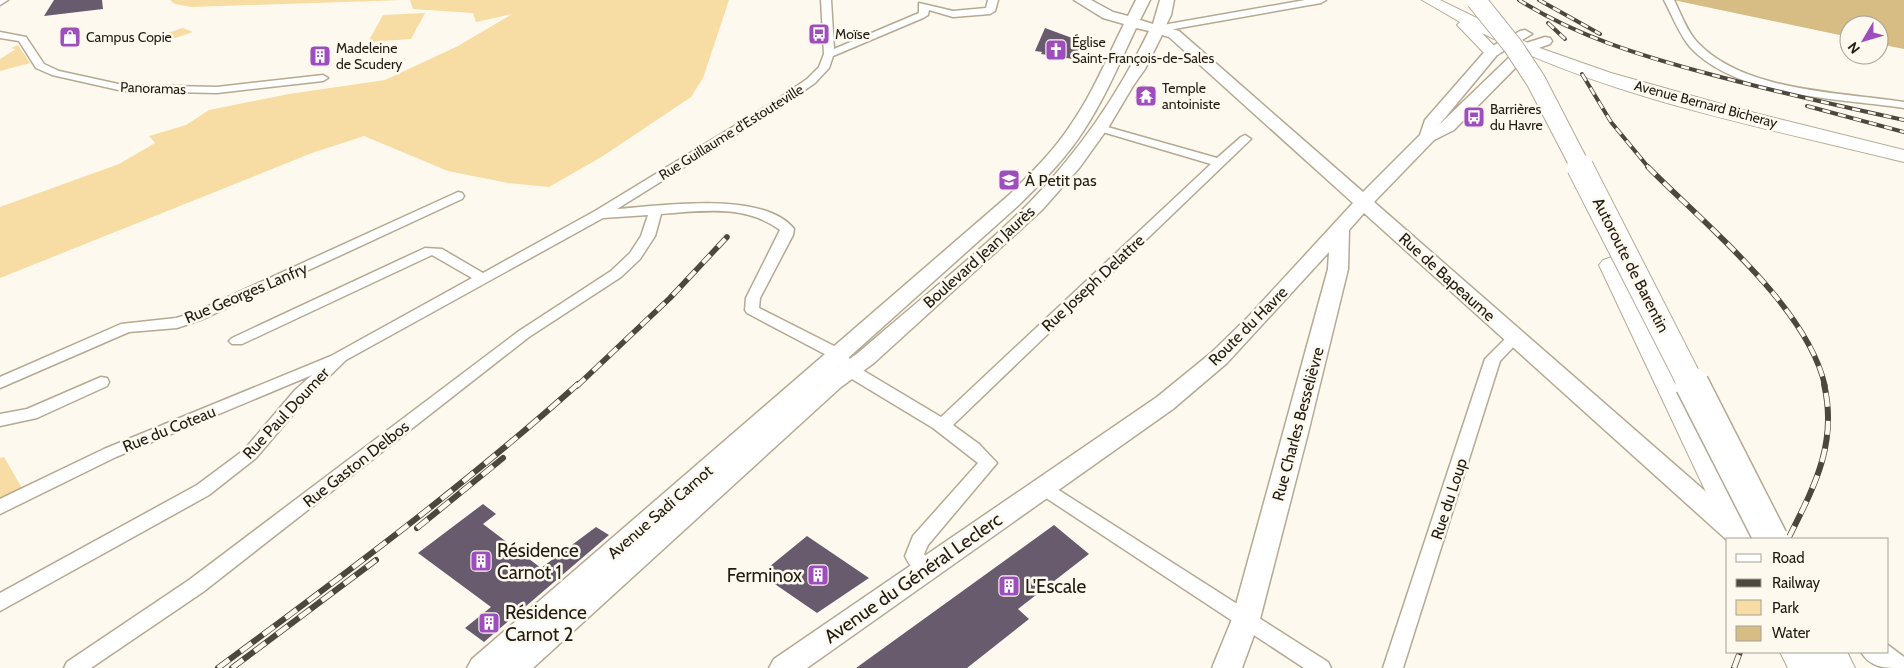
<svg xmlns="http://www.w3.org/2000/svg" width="1904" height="668" font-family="Cabin,sans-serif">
<rect width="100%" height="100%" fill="#fef9ef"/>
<g fill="#f7dca3">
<path d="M170,0H404L191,7L175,4Z"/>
<path d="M410,0H729L703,78L691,97L603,156L549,187L508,183L448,171L364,136L312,153L0,278V207L119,164L155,143L149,136L186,125L209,110L289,94L385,80L458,46L512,14L476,22L473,13L413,9Z"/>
<path d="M425,13L411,39L368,42L383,15Z"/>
<path d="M183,28L193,32L160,43H155L151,38Z"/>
<path d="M18,45L30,63L0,71V59L16,49L11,48Z"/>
<path d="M4,457L22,488L0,499V458Z"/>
</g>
<path fill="#d7bc84" d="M1673,0H1904V49L1879,44V25H1849V37Z"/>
<g fill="#685b6e">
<path d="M54,0H102L103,9L44,16Z"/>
<path d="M1045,28L1083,42L1073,59L1041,54L1042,52L1035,51Z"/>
<path d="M1142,85L1156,88L1149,100L1135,98Z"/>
<path d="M483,504L496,514L483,524L541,568L596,527L609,535L484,642L465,628L491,607L418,553Z"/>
<path d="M1054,525L1089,554L1018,609L1029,619L967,668H856Z"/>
<path d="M807,536L869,578L817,613L766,578L774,571L769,567Z"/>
</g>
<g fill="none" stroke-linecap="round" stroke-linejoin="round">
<g stroke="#b5a992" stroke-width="3">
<g id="street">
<path d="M821,0H831L834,49L919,13V3L953,11L986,8L988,0H998L995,11L990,14L953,17L929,10L928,15L923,18L833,56L829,68L815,83L782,106L617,209C660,206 764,190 794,229L793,235L760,298L759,308L844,351L854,365L941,417L1211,164L1096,130V126H1104L1217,158L1241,137L1245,135L1251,139L953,425L979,444L997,463L928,545L924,554L935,569L933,574C920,579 910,567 905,556L913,536L978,463L933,428L842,373L834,359L747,313L745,310L746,298L780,230C745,204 702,211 661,214L655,236L640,259L621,277L529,337L203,592L91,668H64L67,662L189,580L519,331L611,271L630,253L641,236L648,215L603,218L346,360L307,398L256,458L209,495L0,611V593L197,485L244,450L295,390L312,375L116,457L0,514V499L104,449L331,356L472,278L432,255L242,344H232L229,341L232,338L425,248L442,249L483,273L595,211L774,102L807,79L819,67L824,54Z"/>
<path d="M1305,0H1326L1321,3L1157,32L1152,29L1157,26Z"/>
<path d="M1664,0H1674C1681,14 1687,32 1698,43C1745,92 1841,92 1904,102V108C1840,98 1737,98 1690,47C1679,34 1672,15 1664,0Z"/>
<path d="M0,32L26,37L44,64L59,71L123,85L217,87L323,75L328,78L323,81L217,93L123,91L52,75L36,68L19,41L0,38Z"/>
<path d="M458,192L462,193L464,196L462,199L203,319L177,328L129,332L0,388V377L121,324L176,318L193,313Z"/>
<path d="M1515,332L1523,337L1500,361L1403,668H1383L1485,359L1510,334Z"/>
<path d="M101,377L107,378L109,382L107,386L37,418L0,426V414L27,409Z"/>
<path d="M1043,480L1328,662L1331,668H1304L1037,492L1034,487L1037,482Z"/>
</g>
</g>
<g stroke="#b5a992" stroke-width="3">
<g id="secondary">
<path d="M0,0H8L0,5Z"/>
<path d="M1074,0H1091L1113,12L1128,16L1136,0H1150L1140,20L1153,24L1160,0H1174L1171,15L1165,27L1179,31L1363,192L1420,135L1425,120L1487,49L1520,31L1525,30L1532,34L1497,55L1439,125L1523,44L1545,37L1550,38L1552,41L1550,44L1533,50L1454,130L1434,140L1374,202L1752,532L1756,539L1728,541L1364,213L1349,230L1348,269L1307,437L1260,619L1242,668H1212L1232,619L1328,269L1329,252L1227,363L1173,409L807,668H769L774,659L1157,397L1211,353L1248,317L1353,203L1169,37L1162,35L1145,69L1133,86L1108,128L1080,167L1042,210L874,363L841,387L533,668H467L472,659L1009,195C1030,174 1053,152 1070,126C1092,95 1107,58 1124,24L1103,18ZM1136,28L1149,31C1119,93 1078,153 1030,202C976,256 915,303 858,353L837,368L1021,203C1044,180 1067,157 1084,130C1105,98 1120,62 1136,28Z"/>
<path d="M1888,645L1904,657V668C1884,668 1871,668 1861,652H1888Z"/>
</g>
</g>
<g stroke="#b5a992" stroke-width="2">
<path id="primary" d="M1422,0H1440L1534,46L1611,73L1739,109L1904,150V162C1762,127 1613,99 1482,33L1500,52L1498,55H1486L1460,28L1457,25L1460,22Z"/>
</g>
<g stroke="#b5a992" stroke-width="2">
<g id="highway">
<path d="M1612,257L1621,260L1625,265L1762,539H1728L1599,265L1603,260Z"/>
<path d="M1780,652H1847L1855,668H1788Z"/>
</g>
</g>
<use href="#street" fill="#fff" fill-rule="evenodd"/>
<use href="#secondary" fill="#fff" fill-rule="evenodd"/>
<use href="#primary" fill="#fff" fill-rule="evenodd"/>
<use href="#highway" fill="#fff" fill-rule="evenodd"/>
<g stroke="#4c483f" stroke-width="4">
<g id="rail-far2">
<path d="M1519,0C1578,37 1642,56 1709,74C1773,91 1839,106 1904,120"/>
<path d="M1539,0L1600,34"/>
<path d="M1548,23L1565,39"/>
<path d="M1582,74L1611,122L1649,168"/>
<path d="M1807,106L1904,132"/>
</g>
</g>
<g stroke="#4c483f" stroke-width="5.5">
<g id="rail-far1">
<path d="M1648,167C1704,224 1807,306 1825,386"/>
<path d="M577,386L670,298L727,237"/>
</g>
</g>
<g stroke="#4c483f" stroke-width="6">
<g id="rail">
<path d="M417,528L503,458"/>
<path d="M1788,539C1814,487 1838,444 1824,384"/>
<path d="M218,668C341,577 464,486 578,384"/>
<path d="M232,668L376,560"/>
<path d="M1734,668L1740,652"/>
</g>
</g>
<use href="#rail-far2" stroke="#fef9ef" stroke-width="2.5" stroke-dasharray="8" stroke-linecap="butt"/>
<use href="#rail-far1" stroke="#fef9ef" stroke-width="4" stroke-dasharray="11" stroke-linecap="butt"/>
<use href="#rail" stroke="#fef9ef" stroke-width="4.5" stroke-dasharray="14" stroke-linecap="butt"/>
<g stroke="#b5a992" stroke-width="21" stroke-linecap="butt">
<path id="highway-bridge-far2" d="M1476,0L1513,46L1536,81L1581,168"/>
</g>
<g stroke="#b5a992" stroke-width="28" stroke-linecap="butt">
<path id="highway-bridge-far1" d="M1580,167L1692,386"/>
</g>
<g stroke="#b5a992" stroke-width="36" stroke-linecap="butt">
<path id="highway-bridge" d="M1692,384L1771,539"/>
</g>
<use href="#highway-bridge-far2" stroke="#fff" stroke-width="19"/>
<use href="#highway-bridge-far1" stroke="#fff" stroke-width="26"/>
<use href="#highway-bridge" stroke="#fff" stroke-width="33"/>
</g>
<defs>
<g id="bus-square" transform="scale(1.125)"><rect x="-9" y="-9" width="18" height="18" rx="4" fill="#9e4dbd" stroke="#fef9ef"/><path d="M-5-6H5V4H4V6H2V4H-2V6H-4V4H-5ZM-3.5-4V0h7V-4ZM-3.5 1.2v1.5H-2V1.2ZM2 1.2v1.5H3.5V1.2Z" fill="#fff"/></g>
<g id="shop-square" transform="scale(1.125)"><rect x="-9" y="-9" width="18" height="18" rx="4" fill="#9e4dbd" stroke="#fef9ef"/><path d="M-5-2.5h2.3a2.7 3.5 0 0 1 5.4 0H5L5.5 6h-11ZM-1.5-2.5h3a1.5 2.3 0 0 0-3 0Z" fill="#fff"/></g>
<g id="church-square" transform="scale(1.125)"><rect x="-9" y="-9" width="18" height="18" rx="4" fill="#9e4dbd" stroke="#fef9ef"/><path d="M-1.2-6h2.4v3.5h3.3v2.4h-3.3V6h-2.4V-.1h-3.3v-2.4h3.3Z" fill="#fff"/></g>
<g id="building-square" transform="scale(1.125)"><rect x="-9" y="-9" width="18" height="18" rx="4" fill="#9e4dbd" stroke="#fef9ef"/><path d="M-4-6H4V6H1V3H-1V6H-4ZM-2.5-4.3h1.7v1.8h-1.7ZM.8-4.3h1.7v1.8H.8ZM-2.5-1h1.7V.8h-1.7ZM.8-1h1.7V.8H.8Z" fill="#fff"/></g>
<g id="temple-square" transform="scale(1.125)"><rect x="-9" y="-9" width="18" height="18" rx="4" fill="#9e4dbd" stroke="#fef9ef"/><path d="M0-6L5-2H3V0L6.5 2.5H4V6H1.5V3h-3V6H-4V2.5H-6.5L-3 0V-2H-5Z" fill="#fff"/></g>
<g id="school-square" transform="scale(1.125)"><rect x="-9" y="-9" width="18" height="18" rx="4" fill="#9e4dbd" stroke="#fef9ef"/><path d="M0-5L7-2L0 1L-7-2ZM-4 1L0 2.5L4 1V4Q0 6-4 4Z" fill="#fff"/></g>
</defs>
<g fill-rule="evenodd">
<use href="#bus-square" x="819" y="34"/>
<use href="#shop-square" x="70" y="37"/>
<use href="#church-square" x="1056" y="50"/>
<use href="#building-square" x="320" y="56"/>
<use href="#temple-square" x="1146" y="96"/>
<use href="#bus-square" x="1474" y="117"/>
<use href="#school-square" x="1009" y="180"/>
<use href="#building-square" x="481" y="561"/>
<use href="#building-square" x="818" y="575"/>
<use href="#building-square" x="1009" y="586"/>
<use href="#building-square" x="489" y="623"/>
</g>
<g text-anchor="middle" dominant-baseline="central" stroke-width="5" stroke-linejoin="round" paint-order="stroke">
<g font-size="14" fill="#201c13" stroke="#fef9ef" text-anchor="start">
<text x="835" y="34">Moïse</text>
<text x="86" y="37">Campus Copie</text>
<text x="1072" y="42">Église<tspan x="1072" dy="16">Saint-François-de-Sales</tspan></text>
<text x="336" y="48">Madeleine<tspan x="336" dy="16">de Scudery</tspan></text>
<text x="1162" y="88">Temple<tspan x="1162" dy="16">antoiniste</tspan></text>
<text x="1490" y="109">Barrières<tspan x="1490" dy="16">du Havre</tspan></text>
</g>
<g font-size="14" fill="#201c13" stroke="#fef9ef">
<text transform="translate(153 88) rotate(2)">Panoramas</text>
<text transform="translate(1706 104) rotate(15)">Avenue Bernard Bicheray</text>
<text transform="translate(731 132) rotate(-32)">Rue Guillaume d'Estouteville</text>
</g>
<g font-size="16" fill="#201c13" stroke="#fef9ef" text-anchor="start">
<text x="1025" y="180">À Petit pas</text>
</g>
<g font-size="16" fill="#201c13" stroke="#fef9ef">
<text transform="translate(979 257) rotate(-42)">Boulevard Jean Jaurès</text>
<text transform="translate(1631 265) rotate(63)">Autoroute de Barentin</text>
<text transform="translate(1447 277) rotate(42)">Rue de Bapeaume</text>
<text transform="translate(1093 283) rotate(-43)">Rue Joseph Delattre</text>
<text transform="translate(246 293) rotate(-23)">Rue Georges Lanfry</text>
<text transform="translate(1248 326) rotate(-45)">Route du Havre</text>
<text transform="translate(286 413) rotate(-47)">Rue Paul Doumer</text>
<text transform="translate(1298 424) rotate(-75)">Rue Charles Besselièvre</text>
<text transform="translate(169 429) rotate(-22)">Rue du Coteau</text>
<text transform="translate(356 464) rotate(-38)">Rue Gaston Delbos</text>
<text transform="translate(1449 499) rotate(-72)">Rue du Loup</text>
<text transform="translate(660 512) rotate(-41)">Avenue Sadi Carnot</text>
</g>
<g font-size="19" fill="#201c13" stroke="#fef9ef" text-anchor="start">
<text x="497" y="550">Résidence<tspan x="497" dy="22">Carnot 1</tspan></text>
<text x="802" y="575" text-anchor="end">Ferminox</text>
<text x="1025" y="586">L'Escale</text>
<text x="505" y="612">Résidence<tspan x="505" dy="22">Carnot 2</tspan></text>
</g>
<g font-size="19" fill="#201c13" stroke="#fef9ef">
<text transform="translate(913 578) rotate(-35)">Avenue du Général Leclerc</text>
</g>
</g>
<rect x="1726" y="538" width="162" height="115" fill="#fef9ef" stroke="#a5a197"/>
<rect x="1736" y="554" width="25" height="8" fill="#ffffff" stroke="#a5a197"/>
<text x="1772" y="563" font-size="15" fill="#201c13">Road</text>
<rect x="1736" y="579" width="25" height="8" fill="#4c483f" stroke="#a5a197"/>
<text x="1772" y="588" font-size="15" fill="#201c13">Railway</text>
<rect x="1736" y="600" width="25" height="15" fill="#f7dca3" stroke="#a5a197"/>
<text x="1772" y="613" font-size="15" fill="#201c13">Park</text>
<rect x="1736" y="626" width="25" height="15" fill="#d7bc84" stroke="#a5a197"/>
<text x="1772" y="638" font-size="15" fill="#201c13">Water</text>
<g transform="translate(1864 40) rotate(232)"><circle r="24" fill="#fef9ef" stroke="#a5a197"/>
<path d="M0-4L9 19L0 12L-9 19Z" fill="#9e4dbd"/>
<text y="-8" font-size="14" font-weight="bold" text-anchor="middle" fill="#201c13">N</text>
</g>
</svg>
